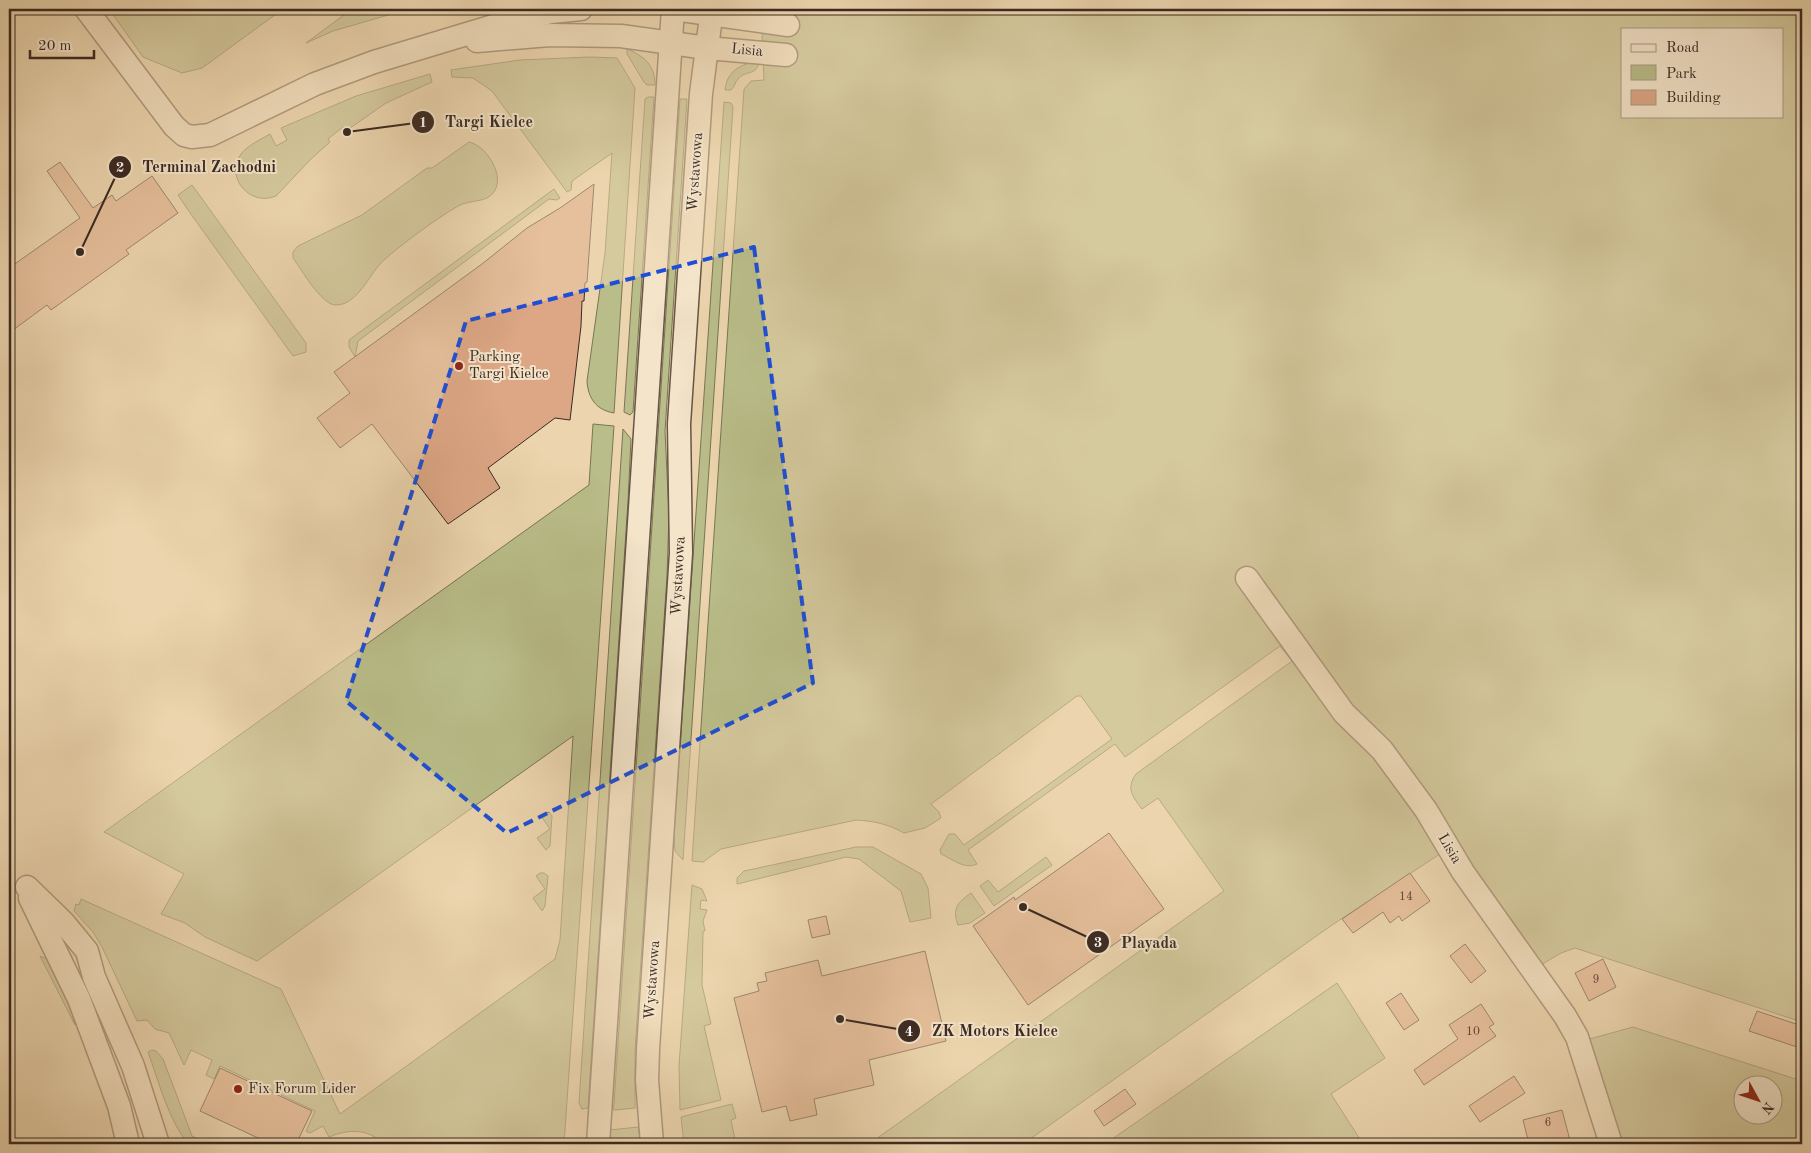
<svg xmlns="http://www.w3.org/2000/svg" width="1811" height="1153" font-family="'Old Standard TT',serif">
<rect width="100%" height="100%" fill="#ecd5ae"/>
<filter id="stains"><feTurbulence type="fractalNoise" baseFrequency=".004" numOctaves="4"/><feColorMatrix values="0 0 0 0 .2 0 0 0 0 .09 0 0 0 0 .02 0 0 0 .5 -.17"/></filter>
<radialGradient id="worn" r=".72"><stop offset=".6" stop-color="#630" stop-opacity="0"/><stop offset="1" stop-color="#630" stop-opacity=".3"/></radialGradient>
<g fill="#b9bd89" stroke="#7a7456" fill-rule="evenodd">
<path d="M109,9H283L202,68L182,73L143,57Z"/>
<path d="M352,9H409L333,31L306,43Z"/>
<path d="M749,9H1802V1022L1575,948L1561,953L1539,966L1443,852L1332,925L1023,1144H869L1224,891L1158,798L1142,809C1132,796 1126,788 1136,774L1292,661L1280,646L1125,757L1115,744L968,850L977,864C965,870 952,859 941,854L940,850L949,834H955L964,845L1112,739L1081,696H1077L931,804L939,812L941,818L925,828L904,833C888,824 874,821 856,820L721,849L703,862L692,861L744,89L751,81L764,80L761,11ZM1622,29H1782V116H1622Z"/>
<path d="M627,49C644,56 655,65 655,85H647L644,82L627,54Z"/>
<path d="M590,57L617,58L635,88L614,413C596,410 588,398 587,381L605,253L612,153L572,181L571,190L567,192L492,91L473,78L452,77L451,70L520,60Z"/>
<path d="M759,61C758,76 745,70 738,79C734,83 735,87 731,90H725C727,71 740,64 759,61Z"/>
<path d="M430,74L432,82L386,103L346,131L343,127L328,139L330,142L311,159L276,196C250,207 224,177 241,154C248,145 260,140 270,134L276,146L287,140L281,128L356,96Z"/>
<path d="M648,97H654L633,412L630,415L624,412L645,99Z"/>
<path d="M680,99H687L665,431L669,515L667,576L635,1050V1108L616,1110H613L614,1104Z"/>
<path d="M724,102L731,103L733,107L683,860L675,851L674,836Z"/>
<path d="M469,142C489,146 511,185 487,198C478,202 467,201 458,206C436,219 403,243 384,260C370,272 358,306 335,305C321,304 301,269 293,258V252L298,246L362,215L427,168H432Z"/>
<path d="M192,185L301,336L306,343V352L293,356L188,210L178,195Z"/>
<path d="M554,189L560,198L557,200L549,199L358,341L355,357L349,347V340Z"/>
<path d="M593,424L614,426L564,1144H383C368,1128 348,1129 329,1137L323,1126L310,1133L306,1131L315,1111L220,1066L214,1079L206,1075L212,1060L191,1050L184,1065L169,1033L155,1029L147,1020L137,1021L102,947L93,932L74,911L76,904L79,905L81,899L281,989L340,1114L555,959L560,940L573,736L257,961L205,937L185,923L161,914L184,874L104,832L589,485Z"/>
<path d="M623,429L631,439L628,501L588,1108L582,1109L579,1103Z"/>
<path d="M549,812L552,816L550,846L546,850L537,838L550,829L541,816Z"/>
<path d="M856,847H873L921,874L928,888L931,918L910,922L901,891L859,859L846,857L737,884V878L744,871Z"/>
<path d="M1046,857L1052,865L994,906L980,886L988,880L998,892Z"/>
<path d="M540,873H544L548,876L545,906L542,911L533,898L545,889L536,876Z"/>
<path d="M692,885L702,889L707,901L701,900L700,909L707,910L703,921L705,931H703L702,985L711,1024L704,1026L721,1100L680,1110L679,1066Z"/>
<path d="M971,893L985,913L970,923L958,925C952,909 957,903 971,893Z"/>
<path d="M40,956C65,965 69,1003 75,1025Z"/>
<path d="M1337,983L1385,1058L1331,1094L1363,1144H1105Z"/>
<path d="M1633,1027L1802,1081V1144H1616L1586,1040ZM1744,1086H1774V1116H1744Z"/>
<path d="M152,1050L156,1051L163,1059L192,1136L209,1144H188C168,1119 159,1082 148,1052Z"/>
<path d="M732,1104L736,1118L731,1120L736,1144H684L681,1117Z"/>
<path d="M638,1127L641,1144H609L610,1130Z"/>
</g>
<g fill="#dda786" stroke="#3b2a23">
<path d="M60,162L93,208L112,195L116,201L152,176L178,213L126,250L129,254L51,310L47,305L9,333V268L80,218L47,171Z"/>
<path d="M594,184L587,282L585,283L584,301H582L581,326L570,420L555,418L488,468L500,488L448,524L372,424L340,448L317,418L350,393L334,372L482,264L527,228L560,208Z"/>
<path d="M1109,833L1164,909L1028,1005L973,926L1014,897L1015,900Z"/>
<path d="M1410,873L1430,901L1402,921L1399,916L1390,923L1383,912L1353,933L1342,919Z"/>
<path d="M826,916L830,934L812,938L808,920Z"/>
<path d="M1465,944L1486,971L1471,983L1450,956Z"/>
<path d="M925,951L946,1041L869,1060L874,1085L814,1099L817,1115L790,1121L786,1106L762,1112L734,998L759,991L757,983L767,981L765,973L818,960L822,976Z"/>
<path d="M1603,959L1616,987L1589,1001L1575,973Z"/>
<path d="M1401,993L1419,1020L1404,1030L1386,1003Z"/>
<path d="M1481,1004L1494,1024L1489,1027L1496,1036L1424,1085L1414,1070L1458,1039L1449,1025Z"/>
<path d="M1757,1011L1802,1026L1797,1047L1749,1031Z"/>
<path d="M220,1068L312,1111L296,1144H271L200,1111Z"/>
<path d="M1514,1076L1525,1093L1480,1122L1469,1106Z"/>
<path d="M1125,1089L1136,1104L1104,1126L1094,1111Z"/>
<path d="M1562,1110L1571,1144H1529L1523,1120Z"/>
</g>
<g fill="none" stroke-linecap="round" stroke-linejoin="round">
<g stroke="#675546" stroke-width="25">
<g id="minor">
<path d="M86,9L174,126L184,135L192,137L210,135L315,84L374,62L500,24L551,12L581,9"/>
<path d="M674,9L788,25"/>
<path d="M477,41L550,35L621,36L707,48L786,55"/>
<path d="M1247,578L1344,713L1382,750L1426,810L1463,872L1565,1016L1577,1037L1611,1144"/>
<path d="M27,887L64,923L87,951L94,977L133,1066L158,1144"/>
<path d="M30,898L79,999L119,1106L128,1144"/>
<path d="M598,1144L673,9"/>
<path d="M652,1144L647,1080L648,1049L681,553L679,424L701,94L712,9"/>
</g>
</g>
<use href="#minor" stroke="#f3e4ca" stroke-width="22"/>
</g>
<path d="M0 0H1811V1153H0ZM754,247L813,683L507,833L346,701L466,321Z" fill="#ecd5ae" fill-opacity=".55" fill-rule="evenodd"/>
<path fill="none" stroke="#1d4ed8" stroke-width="4" stroke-dasharray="10 6" stroke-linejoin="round" d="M754,247L813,683L507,833L346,701L466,321Z"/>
<g fill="#8f2418" stroke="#f3e4ca" stroke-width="2">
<circle cx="459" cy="366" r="5"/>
<circle cx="238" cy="1089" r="5"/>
</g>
<g text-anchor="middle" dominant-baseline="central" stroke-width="4" stroke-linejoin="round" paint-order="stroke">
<g font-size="12" fill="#64493c">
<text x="1406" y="897">14</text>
<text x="1596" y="980">9</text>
<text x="1473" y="1032">10</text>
<text x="1548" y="1123">6</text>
</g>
<g font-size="15" fill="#3b2a23" stroke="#f3e4ca">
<text transform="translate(747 51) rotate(5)">Lisia</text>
<text transform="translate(696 172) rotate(-86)">Wystawowa</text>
<text transform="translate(679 576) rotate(-87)">Wystawowa</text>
<text transform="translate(1449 849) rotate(59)">Lisia</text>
<text transform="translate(653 980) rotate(-86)">Wystawowa</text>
</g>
<g font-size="15" fill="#3b2a23" stroke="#f3e4ca" text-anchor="start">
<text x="469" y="357">Parking<tspan x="469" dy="17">Targi Kielce</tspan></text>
<text x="248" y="1089">Fix Forum Lider</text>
</g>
</g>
<path fill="none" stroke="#3b2a23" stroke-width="2" d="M347 132L423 122M80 252L120 167M1023 907L1098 942M840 1019L909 1031"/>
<g fill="#3b2a23" stroke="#f3e4ca" stroke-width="2">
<circle cx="347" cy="132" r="5"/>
<circle cx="80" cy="252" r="5"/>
<circle cx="1023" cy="907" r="5"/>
<circle cx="840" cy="1019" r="5"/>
<circle cx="423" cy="122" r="12"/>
<circle cx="120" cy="167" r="12"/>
<circle cx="1098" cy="942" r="12"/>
<circle cx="909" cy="1031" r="12"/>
</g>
<g font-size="15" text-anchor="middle" font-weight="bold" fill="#fff">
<text x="423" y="127">1</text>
<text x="120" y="172">2</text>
<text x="1098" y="947">3</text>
<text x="909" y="1036">4</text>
</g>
<g font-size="16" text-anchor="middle" font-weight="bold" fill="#3b2a23" stroke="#f3e4ca" stroke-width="4" stroke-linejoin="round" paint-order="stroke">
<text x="489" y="127">Targi Kielce</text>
<text x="209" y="172">Terminal Zachodni</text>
<text x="1149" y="948">Playada</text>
<text x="995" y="1036">ZK Motors Kielce</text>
</g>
<rect width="1811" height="1153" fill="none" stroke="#ecd5ae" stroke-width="30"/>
<rect x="10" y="10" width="1791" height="1133" fill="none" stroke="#3b2a23" stroke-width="2.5"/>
<rect x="15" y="15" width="1781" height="1123" fill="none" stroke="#3b2a23"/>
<rect x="1621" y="28" width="162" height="90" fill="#f3e4ca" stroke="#a99a87"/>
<rect x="1631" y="44" width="25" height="8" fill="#f3e4ca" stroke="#a99a87"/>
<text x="1666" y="52" font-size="15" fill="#3b2a23">Road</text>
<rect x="1631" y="65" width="25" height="15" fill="#b9bd89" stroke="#a99a87"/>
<text x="1666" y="78" font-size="15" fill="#3b2a23">Park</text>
<rect x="1631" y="90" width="25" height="15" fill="#dda786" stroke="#a99a87"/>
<text x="1666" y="102" font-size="15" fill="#3b2a23">Building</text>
<g transform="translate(1758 1100) rotate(130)"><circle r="24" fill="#f3e4ca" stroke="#a99a87"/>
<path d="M0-4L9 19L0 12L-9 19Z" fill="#8f2418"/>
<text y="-8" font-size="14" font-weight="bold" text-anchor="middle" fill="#3b2a23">N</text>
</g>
<path d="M30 50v8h64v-8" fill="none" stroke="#3b2a23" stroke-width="2.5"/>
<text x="38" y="50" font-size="15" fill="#3b2a23" stroke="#f3e4ca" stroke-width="4" paint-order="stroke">20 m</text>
<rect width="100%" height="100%" filter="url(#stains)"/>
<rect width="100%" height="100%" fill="url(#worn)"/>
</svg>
